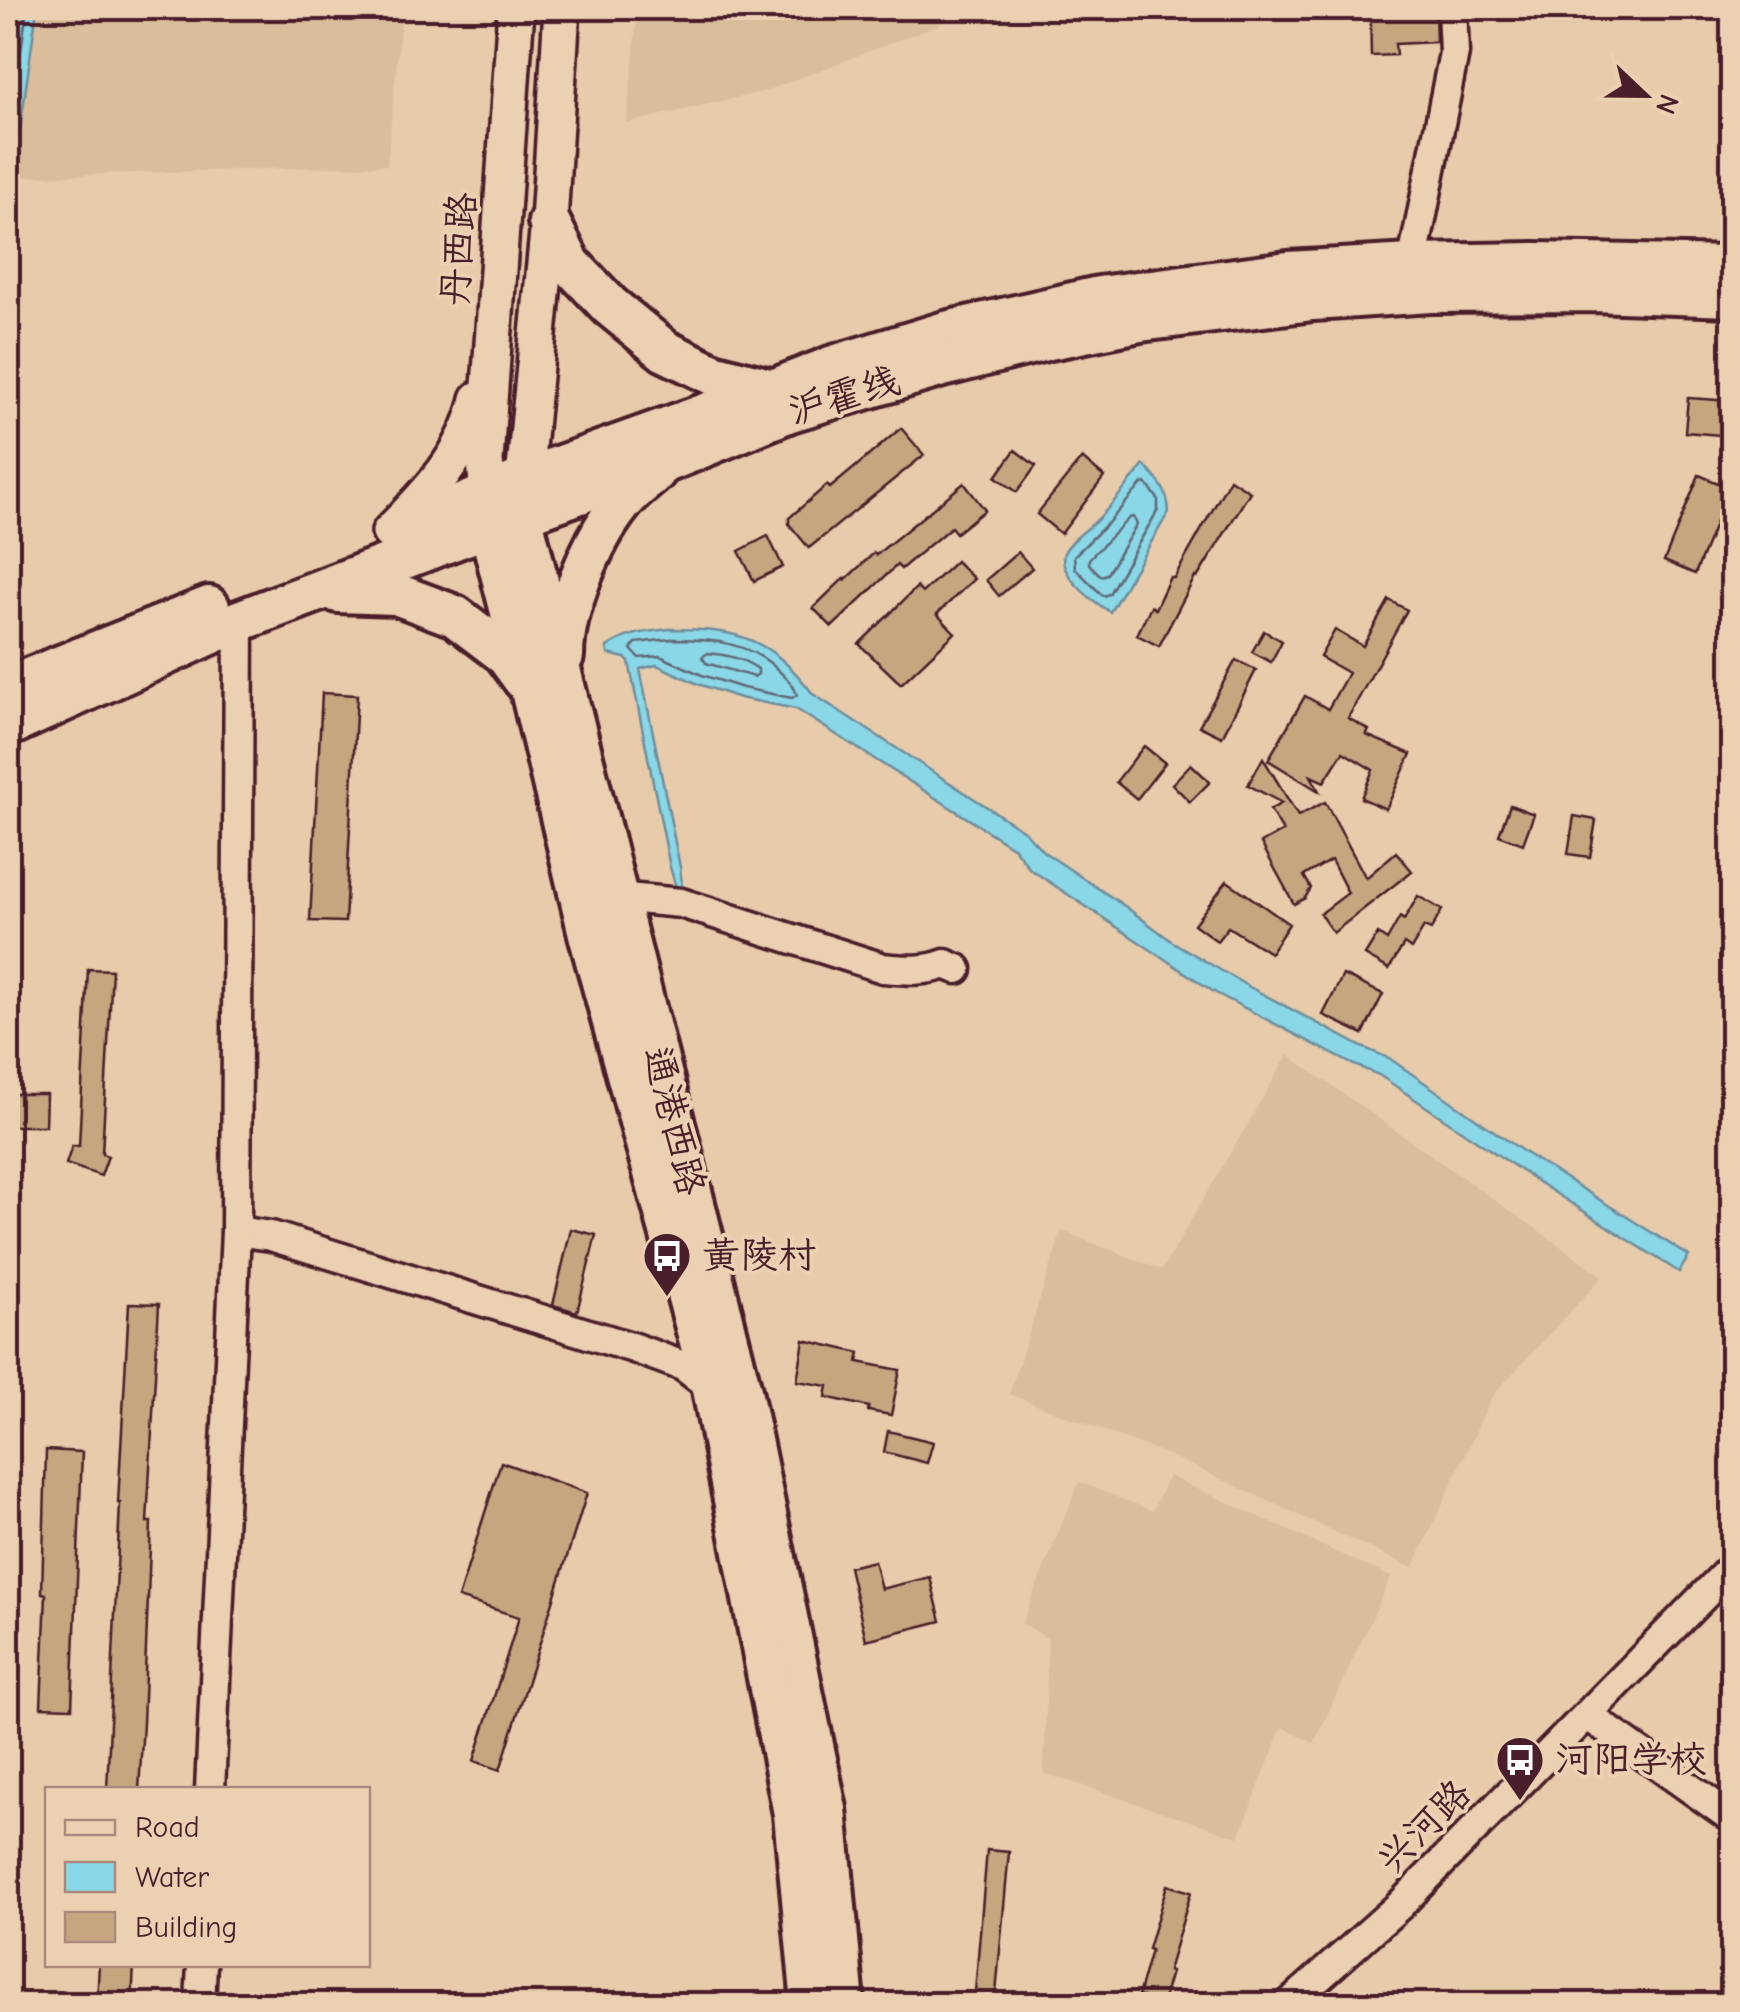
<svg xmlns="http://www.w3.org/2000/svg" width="1740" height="2012" font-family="'Comic Neue','LXGW WenKai TC',sans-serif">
<rect width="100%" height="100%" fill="#e7cbaa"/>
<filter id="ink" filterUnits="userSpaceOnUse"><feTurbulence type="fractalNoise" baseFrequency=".01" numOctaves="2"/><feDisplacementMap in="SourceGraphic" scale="20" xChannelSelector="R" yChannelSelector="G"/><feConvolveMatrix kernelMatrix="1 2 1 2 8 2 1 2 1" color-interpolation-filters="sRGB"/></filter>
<g filter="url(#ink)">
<g fill="#dabd9b">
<path d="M8,8H402L387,165L8,177Z"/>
<path d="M638,8H958V17L766,91L627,123Z"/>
<path d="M1288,1055L1603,1276L1492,1396L1413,1568L1171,1456L1009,1394L1062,1231L1162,1270Z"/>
<path d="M1169,1476L1391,1577L1314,1743L1282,1727L1239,1837L1044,1773L1048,1639L1022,1623L1079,1482L1152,1511Z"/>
</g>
<g fill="#89d7e7" stroke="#708d9c" stroke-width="2.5">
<path d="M8,8H37L8,217Z"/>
<path d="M1144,465C1159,481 1168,490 1169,512L1110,612C1094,602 1057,575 1064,553C1069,541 1088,529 1097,520C1114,503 1129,483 1144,465Z"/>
<path d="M670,629C739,629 770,638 813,694L1024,831L1044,852L1126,907L1173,942L1244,984L1362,1047L1389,1058L1527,1154L1689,1256L1679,1272L1541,1184L1379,1075L1352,1064L1214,992L1030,869L1014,848L796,709L740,698L698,684L657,665L640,669L680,867L683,895L678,894L670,867L629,662L625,658L608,654L607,647C627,633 646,632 670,629Z"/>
</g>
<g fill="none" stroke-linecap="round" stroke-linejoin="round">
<g stroke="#636976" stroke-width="2.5">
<path d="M8,146L27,8"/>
<path d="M1146,483L1158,499V510L1109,594L1103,596L1075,568L1074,556L1108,523L1142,484Z"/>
<path d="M1133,517L1137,524L1107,574L1101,576L1089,564V559L1129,518Z"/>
<path d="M670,639C710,639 748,641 778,670C786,678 794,684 797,695L792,698L743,688L702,675L660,656L639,658L631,649L636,643Z"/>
<path d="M708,653C726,655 743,658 758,669V674L754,677L706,663L702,657Z"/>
</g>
</g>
<g fill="#c5a67f" stroke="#4a1f2b" stroke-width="2.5">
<path d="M1370,8H1435L1436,42L1395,44L1396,55L1371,56Z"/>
<path d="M1688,398L1732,401V436L1685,432Z"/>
<path d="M901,428L924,455L809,548L789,524V518L827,485L830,488L853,469Z"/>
<path d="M1015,450L1036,466L1017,492L996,477Z"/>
<path d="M1082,458L1104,477L1061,534L1037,514Z"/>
<path d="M1699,475L1730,488L1695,574L1664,561Z"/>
<path d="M1230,479L1250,492L1197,578L1195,577L1159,646L1137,635L1151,606L1155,609L1170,577L1174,578Z"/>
<path d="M964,483L985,510L956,533L951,527L901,569L897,565L832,627L813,608L844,578L845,580L874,553L876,555Z"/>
<path d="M768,536L783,567L754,581L739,551Z"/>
<path d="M1018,552L1032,568L999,596L986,580Z"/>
<path d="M956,561L974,579L937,614L955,633L901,684L859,644L917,587L922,593Z"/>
<path d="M1389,600L1407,610L1348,718L1369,730L1366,735L1411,754L1386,809L1361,798L1373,770L1343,752L1324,782L1311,776L1319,791L1268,760L1305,696L1328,709L1348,673L1320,657L1335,630L1363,646Z"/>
<path d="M1264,631L1282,641L1271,662L1252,652Z"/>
<path d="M1236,660L1256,670L1222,737L1199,726Z"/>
<path d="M322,693L357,695L345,922L310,921Z"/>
<path d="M1144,746L1165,763L1137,799L1116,782Z"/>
<path d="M1263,758L1298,816L1325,802L1366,878L1396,852L1412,871L1333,933L1320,914L1348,893L1331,860L1304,876L1311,888L1305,898L1294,904L1261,843L1283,831L1270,810L1282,803L1248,785Z"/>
<path d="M1191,764L1210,782L1190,802L1172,784Z"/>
<path d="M1510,805L1534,814L1523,844L1499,835Z"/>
<path d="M1574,816L1596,820L1590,857L1568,854Z"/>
<path d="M1227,881L1289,924L1270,953L1228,927L1217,941L1194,924Z"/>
<path d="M1418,896L1442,910L1431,930L1424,927L1411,949L1404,944L1389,969L1365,955L1378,934L1387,940L1400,917L1404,920Z"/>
<path d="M88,969L112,970L102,1154L108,1156L101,1176L66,1164L72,1146H79Z"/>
<path d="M1343,975L1383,994L1363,1034L1323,1015Z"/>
<path d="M12,1094H46L45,1126H11Z"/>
<path d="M571,1229L596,1235L577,1312L553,1305Z"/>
<path d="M129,1303L159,1304L147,1522H151L143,1723L139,1790H107L120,1503H118Z"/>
<path d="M804,1340L860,1353L858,1362L900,1370L891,1415L868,1411L869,1407L826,1397L828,1386L797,1381Z"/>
<path d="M888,1431L933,1442L927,1463L884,1452Z"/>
<path d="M46,1450L82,1452L72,1708L41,1707L46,1594L42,1593Z"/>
<path d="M501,1462L587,1493L500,1770L474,1761L519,1617L458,1598Z"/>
<path d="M874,1561L881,1589L930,1577L941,1621L866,1640L849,1567Z"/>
<path d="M987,1850L1009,1852L995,2004H974Z"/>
<path d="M1167,1885L1191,1892L1168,1971L1171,1972L1162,2003L1138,1996L1151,1950L1148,1949Z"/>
<path d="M99,1964H134L132,2004H97Z"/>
</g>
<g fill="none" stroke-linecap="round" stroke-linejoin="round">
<g stroke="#4a1f2b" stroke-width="35">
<g id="minor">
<path d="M1412,265L1454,53L1452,8"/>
<path d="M616,897L681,903L883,968C905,970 925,972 945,964L957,969"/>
<path d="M236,1231L271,1236L634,1348L683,1366L713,1389"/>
<path d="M1587,1715L1732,1818"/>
<path d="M210,1790L236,1231L239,621"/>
<path d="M200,2004L202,1964"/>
<path d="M1289,2004L1399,1906L1732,1567"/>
</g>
</g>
<g stroke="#4a1f2b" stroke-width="42">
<g id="major">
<path d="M524,479L549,222L562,8"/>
<path d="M488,495L485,460L516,8"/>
<path d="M390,532C428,494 467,454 479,399"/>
</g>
</g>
<g stroke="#4a1f2b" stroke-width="48">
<g id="highway">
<path d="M549,222L570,264L610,306L665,351L713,374L773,390"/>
<path d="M524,488L521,514L741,1391L826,1809L844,2004"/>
<path d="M488,499L489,526L531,690L590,938L713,1389L794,1814L812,2004"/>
<path d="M398,532L524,479L773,390L831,367L946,332L1099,297L1288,272L1412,265L1536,263L1732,267"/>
<path d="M338,592L396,594L455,616L505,654L524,680"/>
<path d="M563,656C563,610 592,540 621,504C630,492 644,482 655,472"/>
<path d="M8,687L209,607"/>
<path d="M8,726L239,621L489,526L668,461L790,411L942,366L1045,340L1140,321L1313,300L1430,292L1592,291L1732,296"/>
</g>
</g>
<use href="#minor" stroke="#ebd0b2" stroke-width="28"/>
<use href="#major" stroke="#ebd0b2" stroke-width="35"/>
<use href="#highway" stroke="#ebd0b2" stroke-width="40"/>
</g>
</g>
<defs>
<g id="bus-pin" transform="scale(2.5)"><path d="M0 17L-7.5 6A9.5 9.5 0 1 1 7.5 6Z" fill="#4a1f2b" stroke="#ebd0b2"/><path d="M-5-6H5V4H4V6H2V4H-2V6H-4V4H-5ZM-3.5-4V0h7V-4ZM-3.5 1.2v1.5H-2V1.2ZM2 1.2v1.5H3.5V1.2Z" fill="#fff"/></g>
</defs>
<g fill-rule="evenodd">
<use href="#bus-pin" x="667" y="1256"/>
<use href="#bus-pin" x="1520" y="1760"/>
</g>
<g text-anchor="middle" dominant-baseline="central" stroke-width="8" stroke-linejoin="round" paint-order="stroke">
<g font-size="38" fill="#4a1f2b" stroke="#ebd0b2">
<text transform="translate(459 249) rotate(-86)">丹西路</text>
<text transform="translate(844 396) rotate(-17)">沪霍线</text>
<text transform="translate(674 1121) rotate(76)">通港西路</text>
<text transform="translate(1424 1827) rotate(-45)">兴河路</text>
</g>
<g font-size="38" fill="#4a1f2b" stroke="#ebd0b2" text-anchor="start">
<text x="702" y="1256">黄陵村</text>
<text x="1555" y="1760">河阳学校</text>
</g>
</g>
<rect width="1740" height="2012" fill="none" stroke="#ebd0b2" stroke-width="40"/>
<rect x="20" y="20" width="1700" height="1972" fill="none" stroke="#4a1f2b" stroke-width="4" filter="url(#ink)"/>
<rect x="45" y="1787" width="325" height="180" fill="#ebd0b2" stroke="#ab897c" stroke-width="2.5"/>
<rect x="65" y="1820" width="50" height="15" fill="#ebd0b2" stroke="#ab897c" stroke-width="2.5"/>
<text x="135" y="1837" font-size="30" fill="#4a1f2b">Road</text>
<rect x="65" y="1862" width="50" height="30" fill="#89d7e7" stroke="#ab897c" stroke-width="2.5"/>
<text x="135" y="1887" font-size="30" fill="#4a1f2b">Water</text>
<rect x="65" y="1912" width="50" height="30" fill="#c5a67f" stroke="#ab897c" stroke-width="2.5"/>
<text x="135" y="1937" font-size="30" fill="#4a1f2b">Building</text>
<g transform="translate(1645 95) rotate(112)" stroke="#ebd0b2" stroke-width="8" paint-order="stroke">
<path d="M0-8L18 38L0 25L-18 38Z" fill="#4a1f2b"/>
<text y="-15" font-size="28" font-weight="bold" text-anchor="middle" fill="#4a1f2b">N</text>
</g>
</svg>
